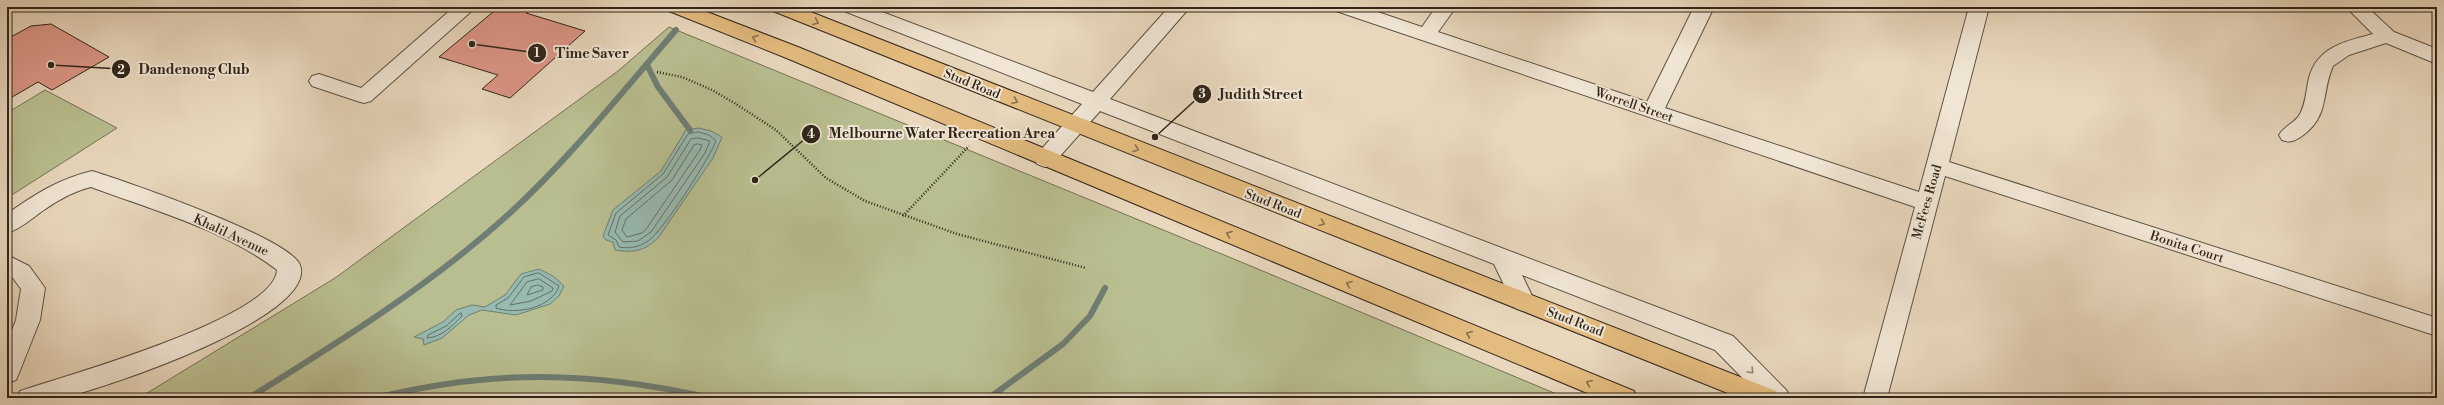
<svg xmlns="http://www.w3.org/2000/svg" width="2444" height="405" font-family="'Libre Bodoni',serif">
<rect width="100%" height="100%" fill="#e9d8be"/>
<filter id="stains"><feTurbulence type="fractalNoise" baseFrequency=".005" numOctaves="4"/><feColorMatrix values="0 0 0 0 .2 0 0 0 0 .09 0 0 0 0 .02 0 0 0 .5 -.17"/></filter>
<radialGradient id="worn" r=".72"><stop offset=".6" stop-color="#630" stop-opacity="0"/><stop offset="1" stop-color="#630" stop-opacity=".3"/></radialGradient>
<g fill="#b9be90" stroke="#747254">
<path d="M669,27L1246,264L1566,398H139L335,278L618,71Z"/>
<path d="M45,90L117,128L7,198V113Z"/>
</g>
<g fill="#97bab1" stroke="#6e7e74">
<path d="M699,128L711,131L722,137L713,158L658,238C645,251 633,253 615,250L613,242L606,240L603,236L613,210L661,171L686,130Z"/>
<path d="M539,269L553,276L564,286L559,296L550,304L516,315L482,310L469,315L442,338L424,345L423,339L414,337L443,322L456,310L472,305L485,307L505,295L521,274Z"/>
</g>
<g fill="none" stroke-linecap="round" stroke-linejoin="round">
<g stroke="#647065" stroke-width="1">
<path d="M699,132L709,135L716,141C708,160 664,230 648,241C639,247 630,249 619,247L616,240L608,235L616,213L663,174L688,134Z"/>
<path d="M699,138L710,141L705,153L651,232L638,241L623,242L615,232L620,216L667,177L691,139Z"/>
<path d="M698,144L702,145L700,150L647,228L642,233L627,237L622,230L626,219L672,180L694,145Z"/>
<path d="M539,273L559,286C552,308 516,315 496,308V305L508,298L524,277Z"/>
<path d="M539,279L553,288L552,291L531,301L510,305L527,282Z"/>
<path d="M538,285L543,287V290L527,295L531,287Z"/>
<path d="M461,313L462,316C452,326 442,337 427,338L428,335L446,326Z"/>
</g>
<g stroke="#6e7e74" stroke-width="6">
<path d="M647,65L658,87L690,130"/>
<path d="M249,398C339,342 431,285 510,213C570,158 622,92 676,30"/>
<path d="M375,398C494,369 592,371 711,398"/>
<path d="M989,398L1063,344L1090,316L1105,288"/>
</g>
</g>
<g fill="#de9788" stroke="#302519">
<path d="M499,7H534L526,13L585,31L510,98L482,89L498,75L439,57Z"/>
<path d="M51,24L109,57L52,90L38,82L7,100V39L31,26Z"/>
</g>
<g fill="none" stroke-linecap="round" stroke-linejoin="round">
<g stroke="#5e5242" stroke-width="2">
<g id="minor">
<path d="M454,7H476L371,101L364,103L357,101L312,86L309,81L312,76L319,74L361,88Z"/>
<path d="M841,7H869L1093,92L1169,7H1190L1110,99L1733,336L1787,391L1790,398H1762L1715,350L1522,275L1535,302L1531,308L1523,311L1515,308L1494,264L1100,111L1053,164L1045,167L1037,164L1034,159L1037,154L1082,104L844,11Z"/>
<path d="M1333,7H1363L1422,27L1436,7H1456L1438,32L1647,102L1694,7H1714L1665,108L1919,192L1969,7H1989L1949,162L2437,318V336L1945,176L1887,398H1863L1915,207L1336,11Z"/>
<path d="M2346,7H2367L2394,32L2437,49V64L2386,43L2349,55L2333,66C2321,93 2330,116 2302,136C2295,141 2290,143 2282,140L2279,135C2284,126 2295,123 2300,114C2306,103 2306,90 2309,78C2317,47 2346,41 2373,34Z"/>
<path d="M92,171C125,181 290,238 300,265C319,317 100,390 62,398C48,401 31,398 17,398L20,391C64,376 275,318 277,270C225,230 153,210 91,187C74,191 58,200 44,210C32,218 21,229 7,233V214C35,194 59,179 92,171Z"/>
<path d="M7,255L29,266L45,288L40,320L19,373L16,380L7,383V343L16,320L21,289L13,278L7,275Z"/>
</g>
</g>
<g stroke="#302519" stroke-width="2">
<g id="highway">
<path d="M666,7H694L798,47L1634,391L1637,398H1599L784,57L669,11Z"/>
<path d="M770,7H798L1776,391L1779,398H1740L773,11Z"/>
</g>
</g>
<g stroke="#302519" stroke-width="2.5" stroke-dasharray="1 2" stroke-linecap="butt">
<path d="M657,72L682,77L712,90L736,104L776,130L826,178L865,201L957,234L1086,268"/>
<path d="M903,216L969,146"/>
</g>
<use href="#minor" fill="#f1e6d5" fill-rule="evenodd"/>
<use href="#highway" fill="#e4bc7f" fill-rule="evenodd"/>
</g>
<defs><path id="oneway-chevron" d="M-2-3.5L2.5 0L-2 3.5" fill="none" stroke-width="1.6" stroke-linecap="round" stroke-linejoin="round"/></defs>
<g stroke="#8a704c">
<use href="#oneway-chevron" transform="translate(816 22) rotate(22)"/>
<use href="#oneway-chevron" transform="translate(755 38) rotate(-159)"/>
<use href="#oneway-chevron" transform="translate(1015 101) rotate(22)"/>
<use href="#oneway-chevron" transform="translate(1136 149) rotate(21)"/>
<use href="#oneway-chevron" transform="translate(1322 223) rotate(21)"/>
<use href="#oneway-chevron" transform="translate(1229 234) rotate(-158)"/>
<use href="#oneway-chevron" transform="translate(1349 284) rotate(-158)"/>
<use href="#oneway-chevron" transform="translate(1469 334) rotate(-158)"/>
<use href="#oneway-chevron" transform="translate(1589 383) rotate(-158)"/>
</g>
<use stroke="#908677" href="#oneway-chevron" transform="translate(1751 371) rotate(46)"/>
<g text-anchor="middle" dominant-baseline="central" stroke-width="4" stroke-linejoin="round" paint-order="stroke">
<g font-size="13" fill="#302519" stroke="#f1e6d5">
<text transform="translate(972 84) rotate(22)">Stud Road</text>
<text transform="translate(1634 105) rotate(19)">Worrell Street</text>
<text transform="translate(1927 202) rotate(-74)">McFees Road</text>
<text transform="translate(1273 204) rotate(21)">Stud Road</text>
<text transform="translate(231 235) rotate(25)">Khalil Avenue</text>
<text transform="translate(2187 247) rotate(18)">Bonita Court</text>
<text transform="translate(1575 322) rotate(21)">Stud Road</text>
</g>
</g>
<path fill="none" stroke="#302519" stroke-width="1.5" d="M472 44L537 53M51 65L121 69M1155 137L1202 94M755 180L811 134"/>
<g fill="#302519" stroke="#f1e6d5" stroke-width="1.5">
<circle cx="472" cy="44" r="4"/>
<circle cx="51" cy="65" r="4"/>
<circle cx="1155" cy="137" r="4"/>
<circle cx="755" cy="180" r="4"/>
<circle cx="537" cy="53" r="10"/>
<circle cx="121" cy="69" r="10"/>
<circle cx="1202" cy="94" r="10"/>
<circle cx="811" cy="134" r="10"/>
</g>
<g font-size="12" text-anchor="middle" font-weight="bold" fill="#fff">
<text x="537" y="57">1</text>
<text x="121" y="74">2</text>
<text x="1202" y="98">3</text>
<text x="811" y="138">4</text>
</g>
<g font-size="14" text-anchor="middle" font-weight="bold" fill="#302519" stroke="#f1e6d5" stroke-width="4" stroke-linejoin="round" paint-order="stroke">
<text x="592" y="58">Time Saver</text>
<text x="194" y="74">Dandenong Club</text>
<text x="1261" y="99">Judith Street</text>
<text x="942" y="138">Melbourne Water Recreation Area</text>
</g>
<rect width="2444" height="405" fill="none" stroke="#e9d8be" stroke-width="24"/>
<rect x="8" y="8" width="2428" height="389" fill="none" stroke="#302519" stroke-width="2"/>
<rect x="12" y="12" width="2420" height="381" fill="none" stroke="#302519"/>
<rect width="100%" height="100%" filter="url(#stains)"/>
<rect width="100%" height="100%" fill="url(#worn)"/>
</svg>
